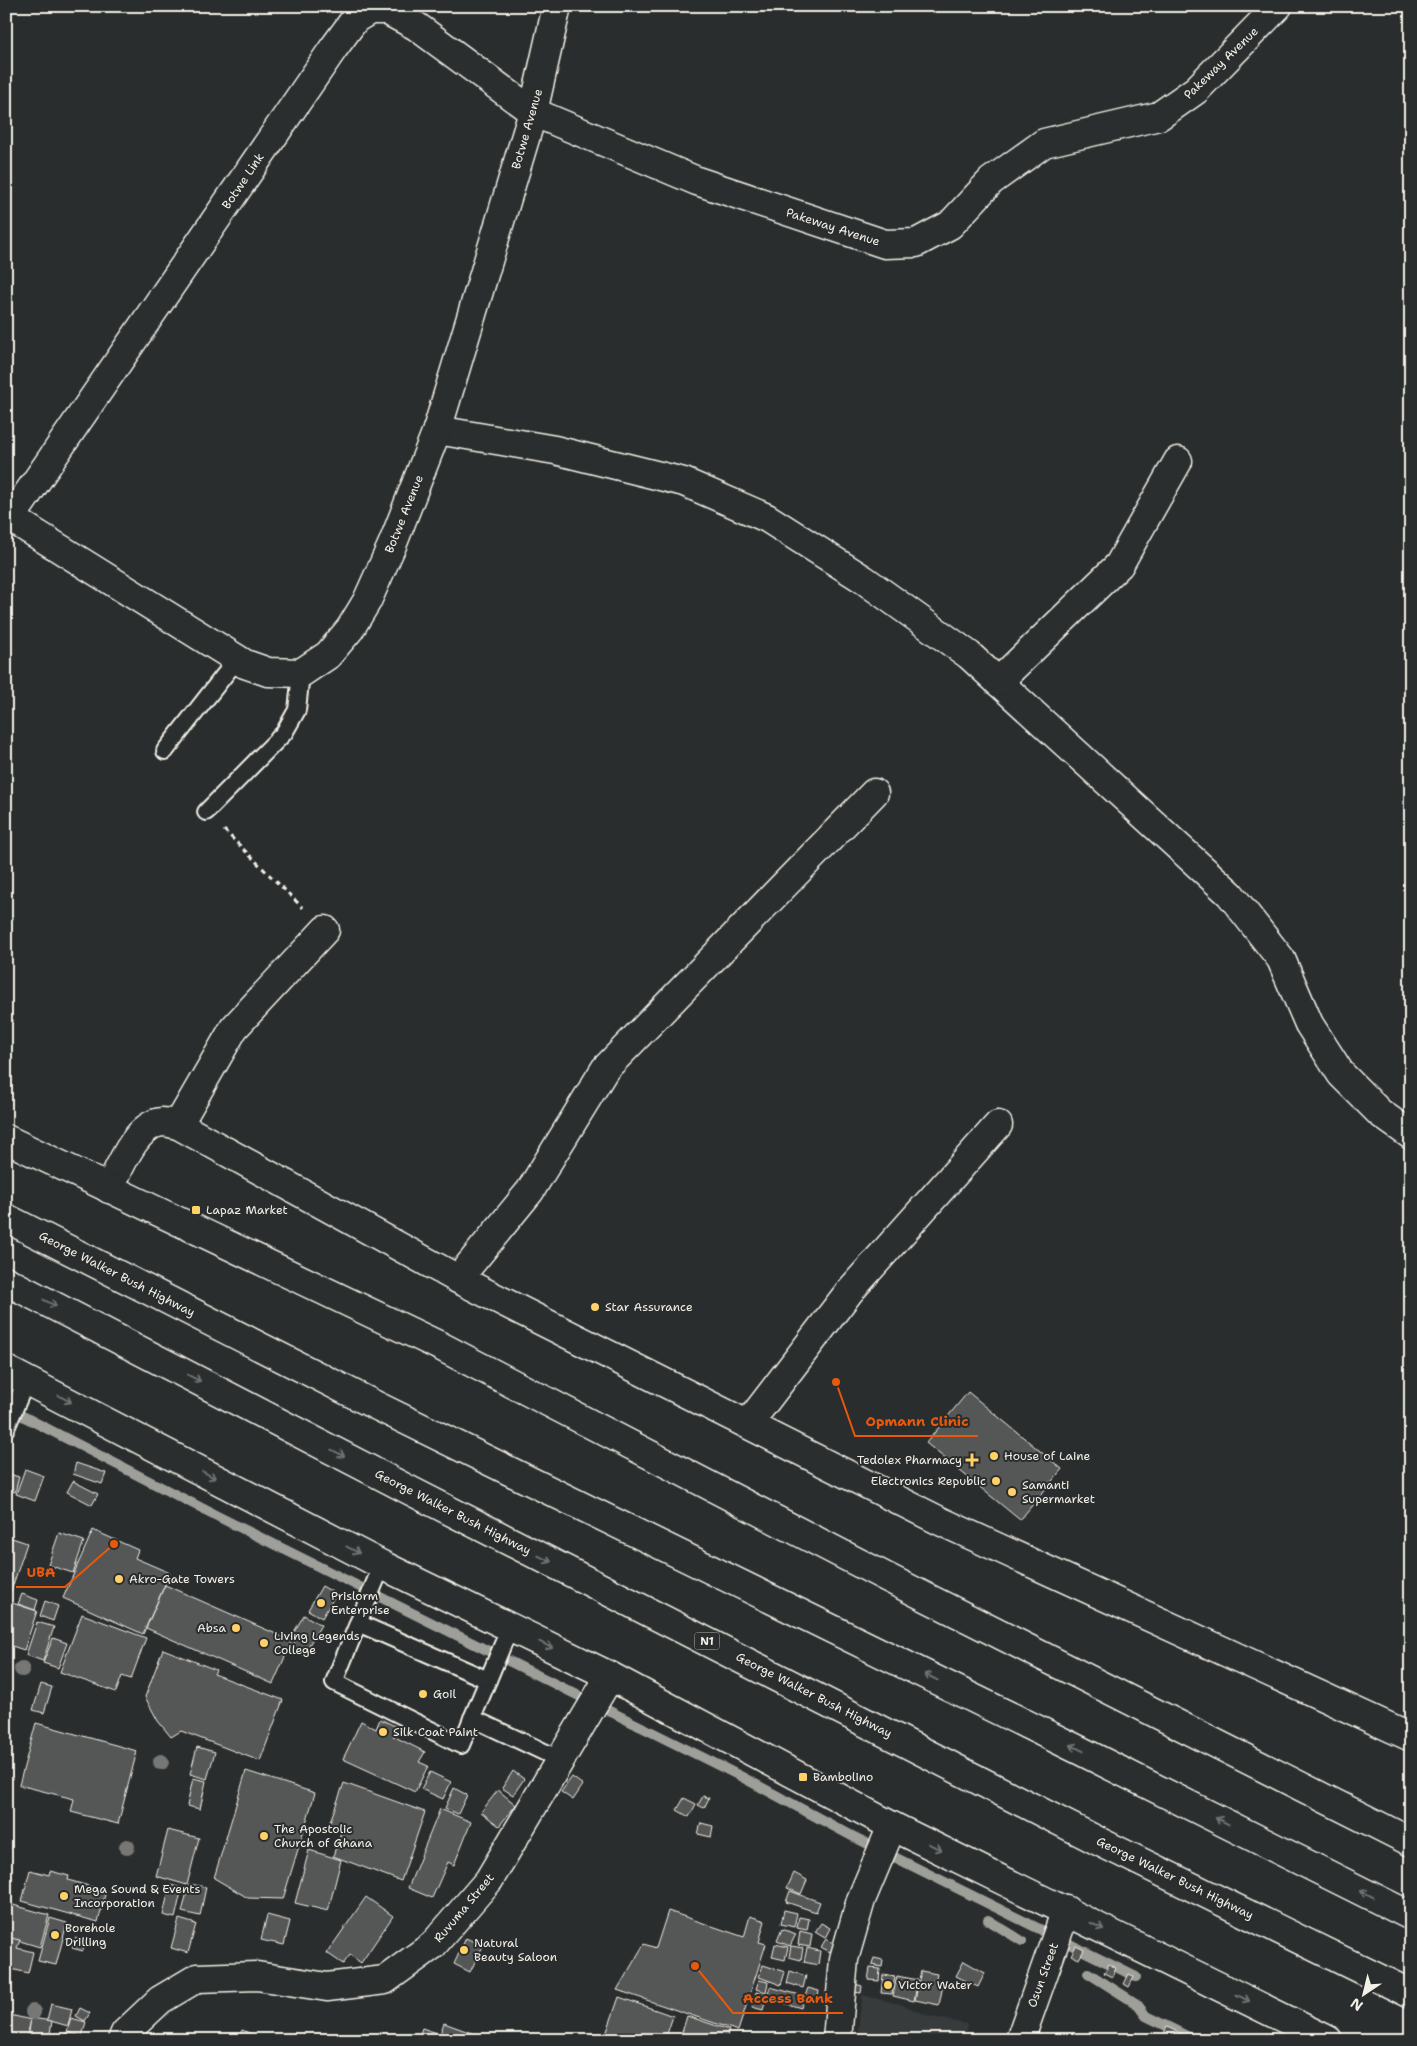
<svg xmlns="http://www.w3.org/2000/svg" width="1417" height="2046" font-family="'Shantell Sans',sans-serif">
<rect width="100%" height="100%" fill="#2a2d2e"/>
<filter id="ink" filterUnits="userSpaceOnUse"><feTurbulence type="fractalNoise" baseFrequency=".02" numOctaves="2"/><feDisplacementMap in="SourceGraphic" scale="10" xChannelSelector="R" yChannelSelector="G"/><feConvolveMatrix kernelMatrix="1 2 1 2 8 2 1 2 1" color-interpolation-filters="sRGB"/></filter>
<g filter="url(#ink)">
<path fill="#373a3a" d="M862,1995L900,2004L932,2017L967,2024L965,2040H857Z"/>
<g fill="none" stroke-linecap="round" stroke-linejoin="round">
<g stroke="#9f9f9a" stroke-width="10">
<path d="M9,1409L219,1517L742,1777L852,1836L1136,1977"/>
<path d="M988,1920L1022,1941"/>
<path d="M1088,1973L1137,2004L1146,2016L1195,2040"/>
</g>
</g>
<g fill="#555756" stroke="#f4f1e8">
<path d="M968,1392L1062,1469L1020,1520L926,1443Z"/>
<path d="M76,1463L106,1473L102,1484L73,1474Z"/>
<path d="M25,1469L44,1476L35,1501L16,1494Z"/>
<path d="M9,1474L19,1477L15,1492L6,1490Z"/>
<path d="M73,1481L98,1494L92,1505L67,1492Z"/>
<path d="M93,1530L138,1550L135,1558L170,1573L143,1634L63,1598Z"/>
<path d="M59,1533L84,1541L73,1573L48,1565Z"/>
<path d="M6,1536L27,1543L8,1600H6Z"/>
<path d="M165,1585L292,1641L273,1684L146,1628Z"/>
<path d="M322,1586L336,1594L322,1618L308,1610Z"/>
<path d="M22,1594L38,1600L35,1610L18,1604Z"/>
<path d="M6,1601L37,1611L24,1650L6,1644Z"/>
<path d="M45,1601L58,1606L53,1621L40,1616Z"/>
<path d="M82,1614L146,1638L131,1679L122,1676L116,1692L60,1672Z"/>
<path d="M304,1615L321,1625L303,1655L291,1648L296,1640L291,1637Z"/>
<path d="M37,1622L54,1627L43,1661L26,1655Z"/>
<path d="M53,1638L67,1643L58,1668L43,1663Z"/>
<path d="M163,1649L216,1670L214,1674L283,1700L260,1761L181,1731L171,1737L158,1721L145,1697Z"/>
<path d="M41,1684L52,1687L44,1713L33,1710Z"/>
<path d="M380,1719L397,1727L393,1736L425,1752L419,1762L428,1766L415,1792L343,1759L361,1721L376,1729Z"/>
<path d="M36,1723L137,1751L118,1824L71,1812L74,1799L19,1785Z"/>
<path d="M197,1747L215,1752L207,1779L190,1774Z"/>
<path d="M246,1771L315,1793L283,1899L248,1898L214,1878Z"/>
<path d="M513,1771L524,1779L513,1795L502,1788Z"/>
<path d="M430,1772L451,1782L443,1799L421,1789Z"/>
<path d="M572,1777L583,1785L573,1800L561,1792Z"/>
<path d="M193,1778L206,1781L200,1809L187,1806Z"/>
<path d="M344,1783L425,1812L401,1881L333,1856L341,1832L328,1827Z"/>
<path d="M454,1788L467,1795L458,1814L445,1808Z"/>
<path d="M498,1790L516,1805L499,1826L481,1812Z"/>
<path d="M703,1796L709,1798L704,1808L698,1805Z"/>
<path d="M684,1798L696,1804L689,1817L677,1810Z"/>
<path d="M440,1809L471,1822L454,1865L448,1862L432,1898L408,1888Z"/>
<path d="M701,1823L713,1826L711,1837L698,1834Z"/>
<path d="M168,1830L199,1838L187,1885L156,1876Z"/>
<path d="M6,1847L11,1848L6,1867Z"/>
<path d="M309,1850L341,1860L328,1911L295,1903Z"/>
<path d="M30,1870L49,1875L50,1871L69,1876L68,1880L106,1891L98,1922L22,1901Z"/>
<path d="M794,1873L807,1880L801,1894L787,1888Z"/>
<path d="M189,1884L206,1887L200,1916L182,1912Z"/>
<path d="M170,1885L182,1888L175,1918L163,1915Z"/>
<path d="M790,1891L820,1902L816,1912L786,1902Z"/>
<path d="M366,1897L393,1916L361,1963L350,1955L343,1964L327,1953Z"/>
<path d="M6,1903L49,1915L40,1947L6,1937Z"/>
<path d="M784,1910L797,1913L794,1927L781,1924Z"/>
<path d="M668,1911L744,1937L750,1916L765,1921L759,1942L766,1944L738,2031L617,1990L644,1944L656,1948Z"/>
<path d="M267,1915L290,1921L284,1945L261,1940Z"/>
<path d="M799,1917L809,1919L807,1930L797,1928Z"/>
<path d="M50,1918L67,1923L56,1965L38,1961Z"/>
<path d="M179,1919L196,1924L188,1953L171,1948Z"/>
<path d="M821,1923L830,1928L825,1938L815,1932Z"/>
<path d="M782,1929L796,1934L790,1946L777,1941Z"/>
<path d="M800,1931L812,1934L810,1947L798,1945Z"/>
<path d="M6,1937L20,1940L17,1948L33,1952L28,1973L11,1969L6,1986Z"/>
<path d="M75,1938L86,1941L83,1951L72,1948Z"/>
<path d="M466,1938L483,1946L470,1972L454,1964Z"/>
<path d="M826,1939L835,1944L830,1952L821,1947Z"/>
<path d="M775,1944L788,1947L785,1960L772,1957Z"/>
<path d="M791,1946L803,1948L801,1960L789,1957Z"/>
<path d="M1076,1946L1084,1950L1079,1959L1071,1955Z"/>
<path d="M807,1948L820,1951L818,1965L804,1962Z"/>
<path d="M874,1958L883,1960L882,1967L872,1965Z"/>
<path d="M964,1961L985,1973L978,1987L956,1976Z"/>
<path d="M1109,1964L1116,1968L1112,1977L1104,1973Z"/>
<path d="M763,1965L785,1972L781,1985L759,1977Z"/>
<path d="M870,1968L880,1969L879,1981L868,1980Z"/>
<path d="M790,1971L806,1976L803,1988L787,1983Z"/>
<path d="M921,1971L937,1974L935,1983L943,1985L939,2005L915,2000Z"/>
<path d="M1129,1974L1134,1977L1129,1987L1124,1984Z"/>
<path d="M883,1975L895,1977L892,1994L881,1993Z"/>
<path d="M897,1976L918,1980L914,2001L893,1996Z"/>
<path d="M759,1980L768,1982L766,1992L756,1989Z"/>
<path d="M855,1984L862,1986L861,1993L853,1992Z"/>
<path d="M770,1987L804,1996L801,2008L767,1998Z"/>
<path d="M808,1988L819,1991L817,2000L805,1996Z"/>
<path d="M756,1992L767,1995L763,2010L752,2007Z"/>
<path d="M619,1997L673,2016L665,2040H604Z"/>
<path d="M51,2004L72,2009L68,2026L47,2020Z"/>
<path d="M80,2008L90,2013L85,2021L76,2016Z"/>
<path d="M6,2014L31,2020L26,2040H6Z"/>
<path d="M687,2016L729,2030L726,2040L680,2039Z"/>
<path d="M31,2018L52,2021L49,2040L28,2039Z"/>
<path d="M71,2018L86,2022L82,2036L67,2032Z"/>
<path d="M444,2023L491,2040H418L422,2028L440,2034Z"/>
<path d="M1167,2027L1184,2035L1182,2040H1161Z"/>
<path d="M242,2030L266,2040H238Z"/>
<path d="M65,2033L81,2037L80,2040H63Z"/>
</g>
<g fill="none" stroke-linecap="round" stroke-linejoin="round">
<g stroke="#f4f1e8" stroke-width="20">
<g id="lane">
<path d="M165,751L237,659"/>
<path d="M206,812L284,733L297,710L301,673"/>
<path d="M6,1428L27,1379"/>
<path d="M382,1565L334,1682L461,1745L510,1627"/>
<path d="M358,1623L488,1680"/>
<path d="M472,1718L561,1760"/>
</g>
</g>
<g stroke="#f4f1e8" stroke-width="31">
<g id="street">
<path d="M437,430L555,450L684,482L767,518L863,579L969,655L1230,894L1281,959L1309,1024L1341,1074L1380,1113L1411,1135"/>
<path d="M6,515L245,664L268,672L301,673L328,655L350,629L367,601L393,543L437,430L533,112L557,6"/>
<path d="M11,518L333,49L355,19L370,10H386L416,26L533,112L697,181L885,244L916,243L950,225L991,181L1044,143L1159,116L1196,90L1278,6"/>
<path d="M998,682L1119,565L1178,461"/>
<path d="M178,1125L234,1028L325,930"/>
<path d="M109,1189C119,1169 136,1124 162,1122C167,1122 173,1124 178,1125L458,1279L940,1521L1411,1737"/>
<path d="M458,1279L530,1191L605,1069L874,793"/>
<path d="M748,1424L849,1292L998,1125"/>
<path d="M122,2040L125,2033L160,2000L197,1978L257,1976L327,1987L385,1980L433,1945L489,1880L610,1676"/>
<path d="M837,2040L844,1959L861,1900L892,1826"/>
<path d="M1020,2040L1066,1910"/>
</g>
</g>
<g stroke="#f4f1e8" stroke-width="31">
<g id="highway">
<path d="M6,1139L440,1346L886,1577L1411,1842"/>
<path d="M6,1218L377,1406L1081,1751L1411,1916"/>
<path d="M6,1281L411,1491L1102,1843L1411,1994"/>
<path d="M6,1370L382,1565L610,1676L892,1826L1328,2040"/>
</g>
</g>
<path stroke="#f4f1e8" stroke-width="3" stroke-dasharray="5 4" stroke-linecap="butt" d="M224,830L303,908"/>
<use href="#lane" stroke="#2a2d2e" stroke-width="16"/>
<use href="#street" stroke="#2a2d2e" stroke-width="28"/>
<use href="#highway" stroke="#2a2d2e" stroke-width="28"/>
</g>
<g fill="#777875">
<circle cx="22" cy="1669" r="8"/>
<circle cx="161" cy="1762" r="8"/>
<circle cx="127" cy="1847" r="8"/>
<circle cx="33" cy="2012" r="8"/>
</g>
<defs><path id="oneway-shaft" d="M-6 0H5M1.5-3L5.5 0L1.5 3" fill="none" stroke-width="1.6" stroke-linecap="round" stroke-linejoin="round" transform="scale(1.25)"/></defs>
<g stroke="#71726f">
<use href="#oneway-shaft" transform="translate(50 1303) rotate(27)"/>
<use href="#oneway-shaft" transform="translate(194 1378) rotate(27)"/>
<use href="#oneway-shaft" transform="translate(65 1399) rotate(28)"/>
<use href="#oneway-shaft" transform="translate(338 1453) rotate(27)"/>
<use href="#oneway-shaft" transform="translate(209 1475) rotate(28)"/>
<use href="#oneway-shaft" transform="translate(353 1550) rotate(28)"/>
<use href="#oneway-shaft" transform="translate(545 1559) rotate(27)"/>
<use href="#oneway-shaft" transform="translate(546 1645) rotate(26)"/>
<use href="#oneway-shaft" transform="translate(931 1677) rotate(-154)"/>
<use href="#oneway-shaft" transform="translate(1077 1748) rotate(-154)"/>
<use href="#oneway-shaft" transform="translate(1222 1821) rotate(-154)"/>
<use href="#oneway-shaft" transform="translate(935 1847) rotate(26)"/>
<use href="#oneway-shaft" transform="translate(1367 1894) rotate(-153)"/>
<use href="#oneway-shaft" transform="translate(1097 1926) rotate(26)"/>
<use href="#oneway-shaft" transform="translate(1243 1998) rotate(26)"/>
</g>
</g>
<g fill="#ffd166" stroke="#2a2d2e" stroke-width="2">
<rect x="191" y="1205" width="10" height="10" rx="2.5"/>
<circle cx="595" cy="1307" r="5"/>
<circle cx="994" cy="1456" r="5"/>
<path d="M969.5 1452.5h5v5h5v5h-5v5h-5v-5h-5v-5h5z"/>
<circle cx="996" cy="1481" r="5"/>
<circle cx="1012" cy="1492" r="5"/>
<circle cx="119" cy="1579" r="5"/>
<circle cx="321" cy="1603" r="5"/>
<circle cx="236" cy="1628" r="5"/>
<circle cx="264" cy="1643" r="5"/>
<circle cx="423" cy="1694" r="5"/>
<circle cx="383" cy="1732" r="5"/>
<rect x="798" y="1772" width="10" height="10" rx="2.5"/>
<circle cx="264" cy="1836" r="5"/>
<circle cx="64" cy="1896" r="5"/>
<circle cx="55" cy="1935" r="5"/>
<circle cx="464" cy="1950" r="5"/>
<circle cx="888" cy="1985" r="5"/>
</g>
<g text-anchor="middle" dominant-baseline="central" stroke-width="4" stroke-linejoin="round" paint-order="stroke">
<rect fill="#2a2d2e" stroke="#b7b6b0" stroke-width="1" x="694.5" y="1632.5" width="25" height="17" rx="4"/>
<g font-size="11" font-weight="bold" fill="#f4f1e8">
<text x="707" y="1641">N1</text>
</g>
<g font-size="12" fill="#f4f1e8" stroke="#2a2d2e">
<text transform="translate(1221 63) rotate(-44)">Pakeway Avenue</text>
<text transform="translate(527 129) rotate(-74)">Botwe Avenue</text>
<text transform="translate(243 181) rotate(-56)">Botwe Link</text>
<text transform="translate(833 227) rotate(18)">Pakeway Avenue</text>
<text transform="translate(404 514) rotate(-68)">Botwe Avenue</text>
<text transform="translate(117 1274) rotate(27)">George Walker Bush Highway</text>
<text transform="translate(453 1512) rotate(27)">George Walker Bush Highway</text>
<text transform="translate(814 1695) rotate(27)">George Walker Bush Highway</text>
<text transform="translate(1175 1878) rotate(26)">George Walker Bush Highway</text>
<text transform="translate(464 1908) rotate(-50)">Ruvuma Street</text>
<text transform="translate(1043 1975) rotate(-70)">Osun Street</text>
</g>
<g font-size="12" fill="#f4f1e8" stroke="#2a2d2e" text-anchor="start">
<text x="206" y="1210">Lapaz Market</text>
<text x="605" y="1307">Star Assurance</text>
<text x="1004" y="1456">House of Laine</text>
<text x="962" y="1460" text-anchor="end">Tedolex Pharmacy</text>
<text x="986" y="1481" text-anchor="end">Electronics Republic</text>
<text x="1022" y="1485">Samanti<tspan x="1022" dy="14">Supermarket</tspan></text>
<text x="129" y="1579">Akro-Gate Towers</text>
<text x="331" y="1596">Prislorm<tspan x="331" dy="14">Enterprise</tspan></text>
<text x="226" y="1628" text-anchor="end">Absa</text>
<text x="274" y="1636">Living Legends<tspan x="274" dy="14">College</tspan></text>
<text x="433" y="1694">Goil</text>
<text x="393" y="1732">Silk Coat Paint</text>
<text x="813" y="1777">Bambolino</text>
<text x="274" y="1829">The Apostolic<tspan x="274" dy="14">Church of Ghana</tspan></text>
<text x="74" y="1889">Mega Sound &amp; Events<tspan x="74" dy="14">Incorporation</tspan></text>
<text x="65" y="1928">Borehole<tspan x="65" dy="14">Drilling</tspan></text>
<text x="474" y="1943">Natural<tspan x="474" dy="14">Beauty Saloon</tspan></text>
<text x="898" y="1985">Victor Water</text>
</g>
</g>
<path fill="none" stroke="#e8590c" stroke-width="2" d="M836 1382L855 1436H978M114 1544L65 1587H16M695 1966L733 2013H843"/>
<g fill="#e8590c" stroke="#2a2d2e" stroke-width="2">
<circle cx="836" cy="1382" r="5"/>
<circle cx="114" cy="1544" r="5"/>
<circle cx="695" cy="1966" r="5"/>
</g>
<g font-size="14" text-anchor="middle" font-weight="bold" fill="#e8590c" stroke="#2a2d2e" stroke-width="4" stroke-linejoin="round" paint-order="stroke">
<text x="917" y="1426">Opmann Clinic</text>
<text x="41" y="1577">UBA</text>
<text x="788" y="2003">Access Bank</text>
</g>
<rect width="1417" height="2046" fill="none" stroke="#2a2d2e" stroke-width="25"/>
<rect x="12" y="12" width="1392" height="2021" fill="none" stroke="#f4f1e8" stroke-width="2" filter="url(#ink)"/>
<g transform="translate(1364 1994) rotate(215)" stroke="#2a2d2e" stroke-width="4" paint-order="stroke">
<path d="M0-4L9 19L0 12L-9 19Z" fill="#f4f1e8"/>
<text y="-8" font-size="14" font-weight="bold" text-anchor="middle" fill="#f4f1e8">N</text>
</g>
</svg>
